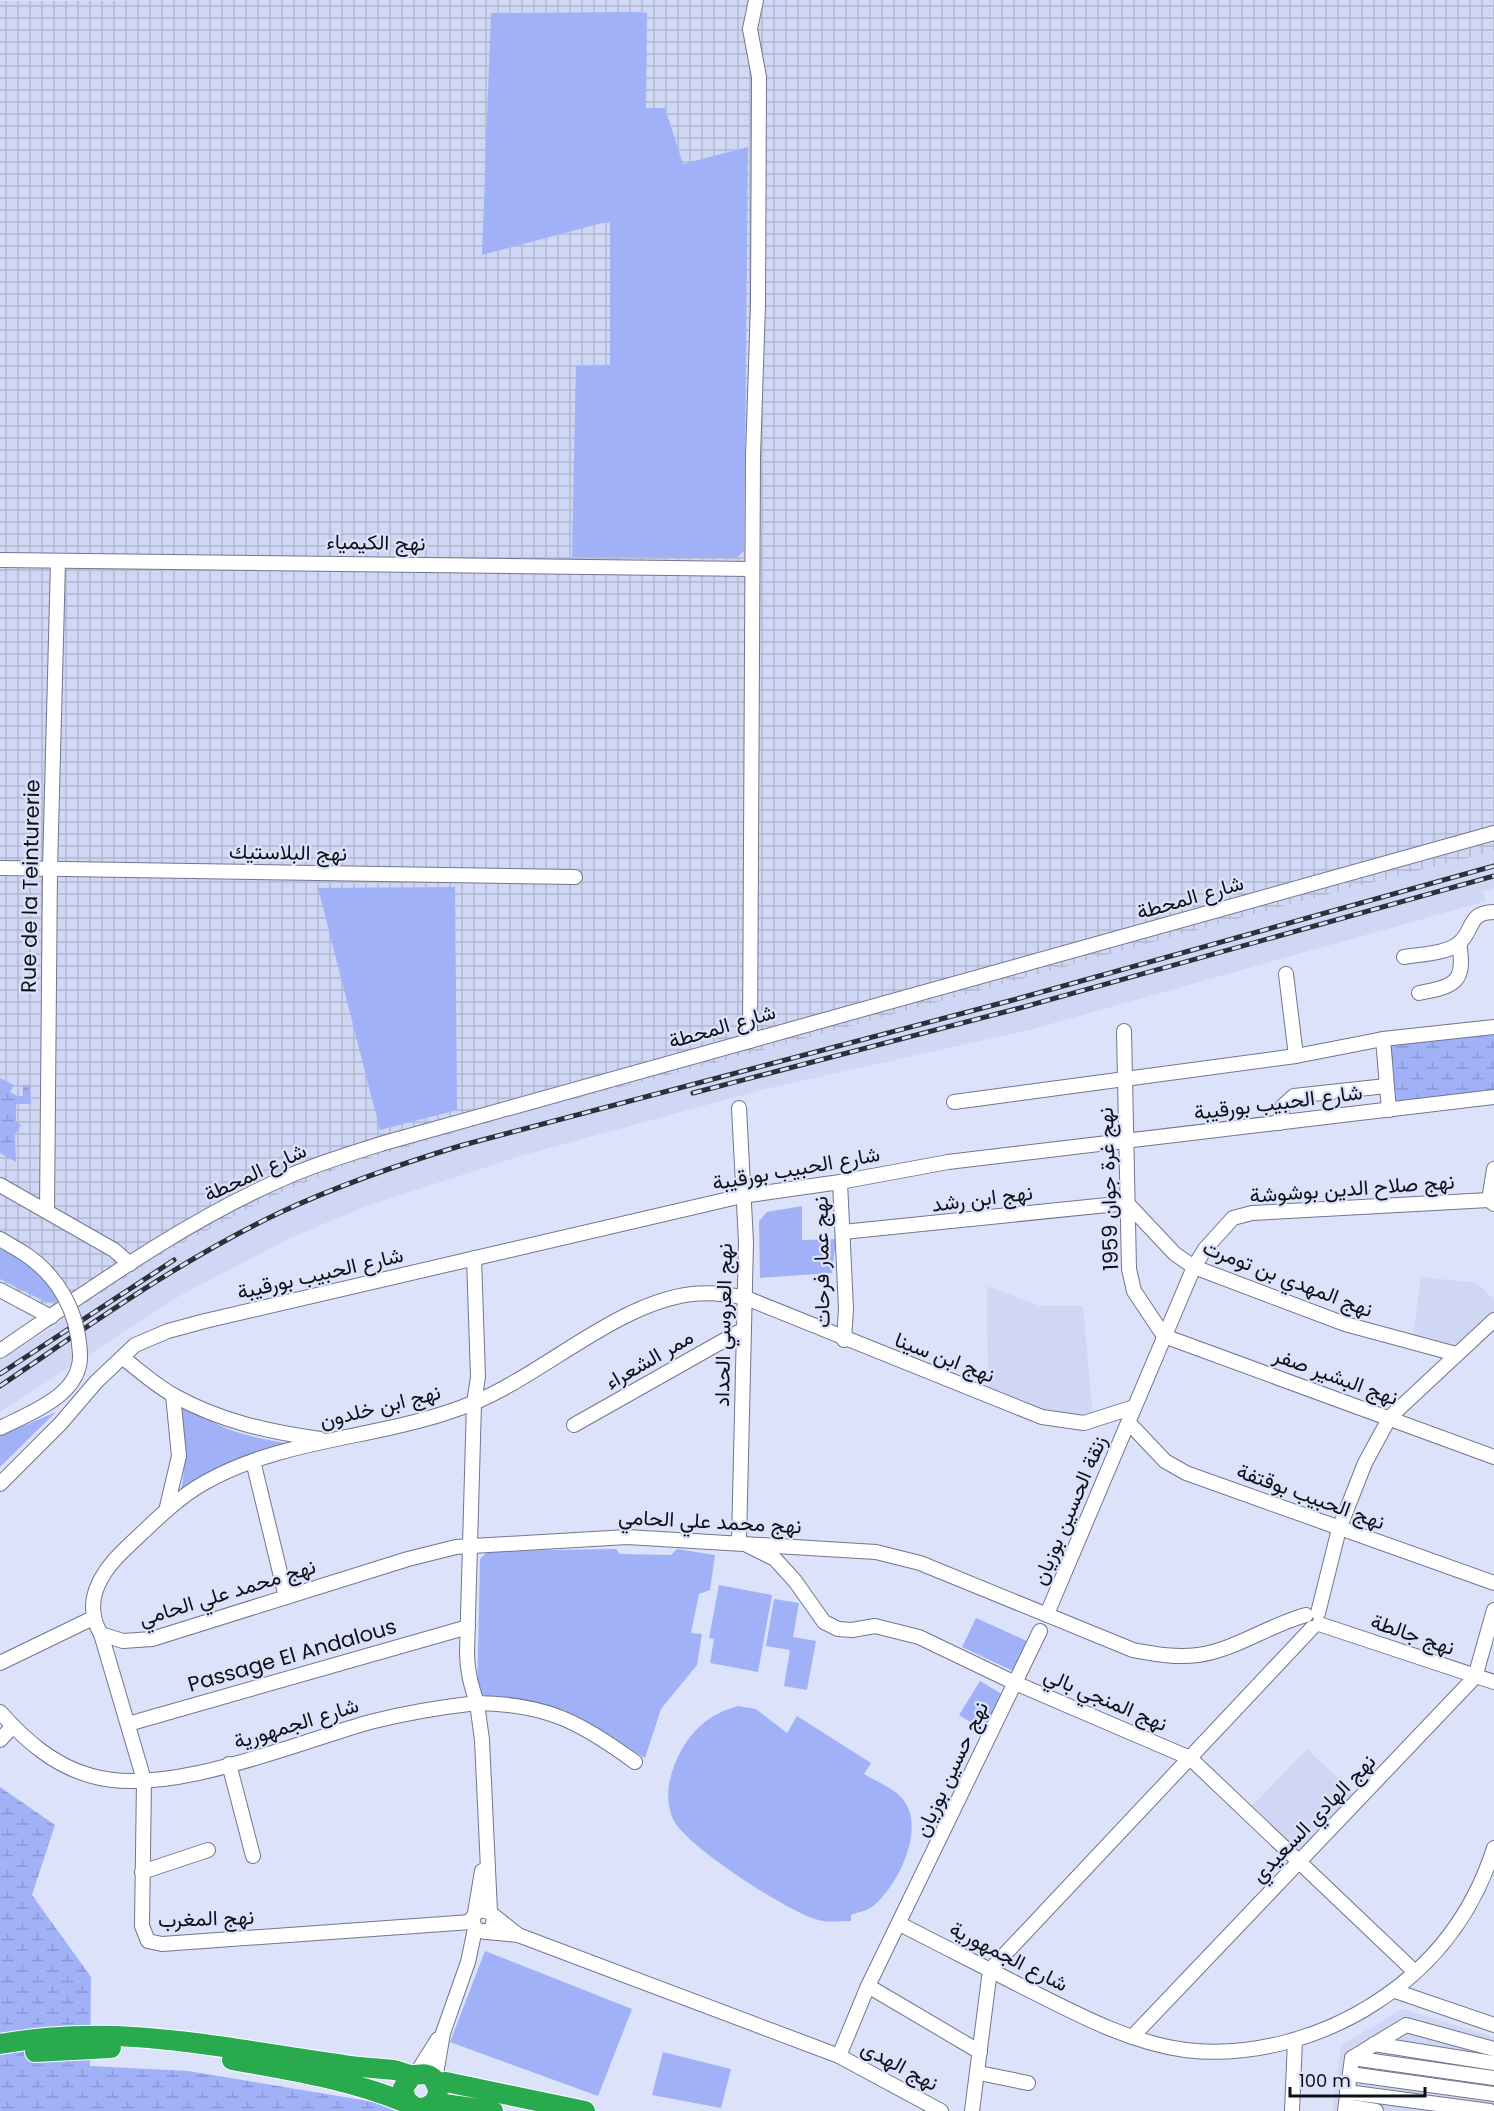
<svg xmlns="http://www.w3.org/2000/svg" width="1494" height="2111" font-family="Poppins,Vazirmatn,sans-serif">
<defs>
<pattern id="industrial-grid" width="8" height="8" patternUnits="userSpaceOnUse" patternTransform="scale(1.5)"><rect width="8" height="8" fill="#cfd7f4"/><path d="M0 4h8M4 0v8" fill="none" stroke="#b1b8d0"/></pattern>
<pattern id="wetland-marsh" width="20" height="14" patternUnits="userSpaceOnUse" patternTransform="scale(1.5)"><rect width="20" height="14" fill="#a0b1f8"/><path d="M1 5h8M5 5V1M11 12h8M15 12V8" fill="none" stroke="#8997d4"/></pattern>
</defs>
<rect width="100%" height="100%" fill="#dce2f9"/>
<g fill="#cfd7f4">
<path d="M1494,851V888L1483,892L1486,901L1029,1030L765,1089L520,1156L364,1207L288,1239L181,1295L0,1412V1361L159,1256L267,1199L347,1165L515,1115L757,1052L1291,904Z"/>
<path d="M1421,1277L1477,1283L1494,1300V1315L1457,1348L1412,1342Z"/>
<path d="M987,1286L1040,1306H1083L1093,1419L1058,1416L988,1388Z"/>
<path d="M1307,1749L1356,1795L1302,1853L1252,1806Z"/>
<path d="M1403,2009L1494,2037V2111H1333L1341,2045Z"/>
</g>
<path fill="url(#industrial-grid)" d="M189,0H1494V851L1291,904L757,1052L515,1115L347,1165L267,1199L159,1256L42,1332L36,1319L0,1299V1Z"/>
<g fill="#a0b1f8">
<path d="M634,12L647,13L646,108H665L683,164L748,147L744,551L736,558L572,557L576,366L610,365V221L482,255L491,13Z"/>
<path d="M455,887L457,1110L380,1130L318,888Z"/>
<path d="M802,1206V1240L836,1239L832,1273L760,1278L759,1221L767,1212Z"/>
<path d="M0,1249C27,1255 45,1280 61,1301H44L0,1279Z"/>
<path d="M173,1395C215,1429 239,1435 291,1444C250,1454 217,1470 181,1491C188,1453 184,1432 173,1395Z"/>
<path d="M56,1412L0,1467V1436Z"/>
<path d="M616,1549L620,1554L671,1555L677,1549L715,1555L710,1590L699,1594L691,1633L702,1634L697,1665L661,1709L645,1758L564,1710L507,1698H477L480,1559L488,1551Z"/>
<path d="M719,1585L772,1595L758,1672L710,1663L714,1639L709,1638Z"/>
<path d="M774,1599L799,1603L793,1637L816,1641L807,1690L784,1686L790,1650L766,1646Z"/>
<path d="M976,1618L1029,1642L1015,1672L962,1647Z"/>
<path d="M980,1681L1005,1696L985,1731L959,1715Z"/>
<path d="M738,1706L756,1709L787,1733L797,1716L871,1763L864,1774C875,1781 891,1787 900,1796C929,1824 898,1887 872,1907C866,1911 858,1912 851,1915V1921C840,1921 826,1923 815,1919C785,1909 686,1847 673,1819C663,1796 670,1770 682,1749C696,1726 712,1713 738,1706Z"/>
<path d="M485,1951L632,2009L598,2096L450,2042Z"/>
<path d="M663,2052L731,2069L721,2108L652,2095Z"/>
</g>
<g fill="url(#wetland-marsh)">
<path d="M1494,1030V1089L1488,1094L1394,1105L1381,1045Z"/>
<path d="M0,1078L14,1085L10,1092L17,1096H23V1085H30L31,1104H16V1121L21,1125L15,1134L16,1162L0,1153Z"/>
<path d="M0,1787L55,1825L32,1895L91,1977L90,2066L188,2071L380,2103L395,2111H0Z"/>
</g>
<g fill="none" stroke-linecap="round" stroke-linejoin="round">
<g stroke="#71778b" stroke-width="16">
<g id="minor">
<path d="M0,560L752,569"/>
<path d="M0,868L575,877"/>
<path d="M1404,957C1421,954 1444,954 1458,944C1474,932 1467,912 1494,912"/>
<path d="M1286,974L1296,1056"/>
<path d="M1419,993C1455,986 1466,983 1459,943"/>
<path d="M1124,1031L1129,1269L1134,1291L1164,1336L1494,1457"/>
<path d="M1383,1039L1389,1110"/>
<path d="M750,1041L753,456L758,305L759,77L750,29L756,0"/>
<path d="M954,1102L1296,1056L1383,1039L1494,1027"/>
<path d="M739,1108L746,1242L739,1542"/>
<path d="M1279,1123L1283,1106L1294,1096L1386,1086"/>
<path d="M1494,1169L1489,1200L1494,1204"/>
<path d="M840,1182L846,1309L844,1340"/>
<path d="M0,1185L114,1250L130,1264"/>
<path d="M47,1211L50,869L58,562"/>
<path d="M843,1232L1127,1203L1175,1254L1194,1267L1345,1324L1456,1354"/>
<path d="M0,1239L22,1252"/>
<path d="M474,1258L478,1377L474,1403L467,1652C467,1671 471,1685 477,1703C547,1704 580,1722 635,1762"/>
<path d="M0,1290L51,1317"/>
<path d="M0,1351C92,1288 186,1220 289,1176C319,1163 352,1153 384,1143L1494,833"/>
<path d="M123,1358C139,1370 156,1386 175,1396C220,1421 269,1432 320,1439"/>
<path d="M1129,1423L1165,1461L1186,1473L1494,1583"/>
<path d="M574,1425L744,1329"/>
<path d="M0,1428C30,1413 82,1395 80,1354"/>
<path d="M253,1461L286,1597"/>
<path d="M0,1484L61,1423L96,1382L135,1345L168,1331L205,1321L742,1196L840,1182L948,1162L1494,1097"/>
<path d="M166,1511L179,1456L173,1395"/>
<path d="M747,1545L775,1559L795,1581L824,1622L838,1629L852,1630L875,1626L919,1637L1013,1682L1190,1758L1415,1972"/>
<path d="M1318,1613L1339,1529L1365,1463L1390,1417L1494,1320"/>
<path d="M1047,1614L1194,1267L1205,1249L1233,1218L1252,1213L1489,1200"/>
<path d="M1319,1624L1494,1682"/>
<path d="M101,1634L123,1641L152,1639L408,1559L456,1547L627,1537L876,1552L920,1563L1133,1650C1155,1654 1176,1658 1198,1655C1235,1650 1269,1625 1306,1615"/>
<path d="M0,1663L93,1618"/>
<path d="M0,1712C25,1740 54,1766 92,1776C167,1798 295,1743 370,1722C405,1713 442,1707 477,1703L482,1740L490,1912"/>
<path d="M128,1724L468,1627"/>
<path d="M0,1740L13,1726"/>
<path d="M229,1764L253,1856"/>
<path d="M142,1872L208,1850"/>
<path d="M475,1913L482,1871"/>
<path d="M471,1922L162,1944L148,1941L142,1926L144,1780L101,1634C82,1603 100,1573 124,1550C149,1527 174,1500 204,1483C286,1436 386,1439 473,1403C544,1374 617,1303 692,1294C711,1292 728,1294 746,1298L1042,1417L1084,1423L1134,1407"/>
<path d="M900,1924C940,1945 981,1965 1021,1986C1073,2012 1127,2042 1185,2050C1250,2058 1321,2038 1375,2003C1433,1966 1473,1914 1494,1848"/>
<path d="M487,1932L518,1935L493,1915"/>
<path d="M518,1935L839,2056L868,1986L1040,1631"/>
<path d="M868,1986L980,2052"/>
<path d="M1395,1991L1494,2025"/>
<path d="M1132,2037L1475,1677L1494,1610"/>
<path d="M1374,2044L1494,2063"/>
<path d="M839,2056L941,2111"/>
<path d="M1352,2058L1494,2078"/>
<path d="M979,2073L1028,2083"/>
<path d="M416,2074L438,2039"/>
<path d="M1350,2074L1494,2094"/>
<path d="M435,2080L443,2033L468,1962L475,1929L472,1918L479,1910L490,1912L494,1918L492,1928L485,1932L475,1929"/>
<path d="M1347,2092L1490,2111"/>
<path d="M1346,2106L1376,2111"/>
<path d="M972,2111L990,1970L1312,1628"/>
<path d="M1292,2111L1295,2040"/>
<path d="M1345,2111L1352,2058L1406,2025L1494,2049"/>
</g>
</g>
<g stroke="#fff" stroke-width="22">
<g id="highway">
<path d="M0,2044C123,2022 224,2049 344,2065C361,2068 378,2068 394,2070C400,2071 406,2075 412,2075C421,2075 425,2072 433,2078L438,2089C438,2102 429,2109 416,2108L406,2100L403,2088L413,2075"/>
<path d="M35,2052L111,2048"/>
<path d="M232,2060C293,2071 354,2080 411,2105"/>
<path d="M437,2083L446,2082L585,2111"/>
<path d="M429,2106L444,2104L493,2111"/>
</g>
</g>
<use href="#minor" stroke="#fff" stroke-width="14"/>
<use href="#highway" stroke="#29aa4e" stroke-width="20"/>
<g stroke="#2d3039" stroke-width="5">
<g id="rail">
<path d="M693,1093L1016,1009L1494,876"/>
<path d="M0,1374L174,1260"/>
<path d="M0,1386C90,1325 180,1260 279,1213C339,1185 400,1164 463,1145L1013,1000L1494,866"/>
</g>
</g>
<use href="#rail" stroke="#dce2f9" stroke-width="3" stroke-dasharray="9" stroke-linecap="butt"/>
<g stroke="#71778b" stroke-width="16" stroke-linecap="butt">
<path id="minor-bridge" d="M22,1252C58,1275 78,1311 80,1354"/>
</g>
<use href="#minor-bridge" stroke="#fff" stroke-width="14"/>
</g>
<g text-anchor="middle" dominant-baseline="central" stroke-width="4.5" stroke-linejoin="round" paint-order="stroke">
<g font-size="21" fill="#0e1017" stroke="#dce2f9">
<text transform="translate(376 542) rotate(1)">نهج الكيمياء</text>
<text transform="translate(288 852) rotate(1)">نهج البلاستيك</text>
<text transform="translate(30 886) rotate(-89)">Rue de la Teinturerie</text>
<text transform="translate(1190 897) rotate(-16)">شارع المحطة</text>
<text transform="translate(722 1026) rotate(-16)">شارع المحطة</text>
<text transform="translate(1278 1102) rotate(-7)">شارع الحبيب بورقيبة</text>
<text transform="translate(796 1168) rotate(-10)">شارع الحبيب بورقيبة</text>
<text transform="translate(255 1172) rotate(-25)">شارع المحطة</text>
<text transform="translate(1352 1188) rotate(-4)">نهج صلاح الدين بوشوشة</text>
<text transform="translate(1108 1189) rotate(-92)">نهج غرة جوان 1959</text>
<text transform="translate(982 1198) rotate(-7)">نهج ابن رشد</text>
<text transform="translate(821 1262) rotate(-91)">نهج عمار فرحات</text>
<text transform="translate(320 1273) rotate(-13)">شارع الحبيب بورقيبة</text>
<text transform="translate(1288 1278) rotate(21)">نهج المهدي بن تومرت</text>
<text transform="translate(723 1325) rotate(-89)">نهج العروسي الحداد</text>
<text transform="translate(945 1357) rotate(21)">نهج ابن سينا</text>
<text transform="translate(649 1359) rotate(-30)">ممر الشعراء</text>
<text transform="translate(1336 1376) rotate(20)">نهج البشير صفر</text>
<text transform="translate(380 1406) rotate(-14)">نهج ابن خلدون</text>
<text transform="translate(1311 1496) rotate(20)">نهج الحبيب بوقتفة</text>
<text transform="translate(1069 1510) rotate(-67)">زنقة الحسين بوزيان</text>
<text transform="translate(710 1521) rotate(3)">نهج محمد علي الحامي</text>
<text transform="translate(227 1592) rotate(-17)">نهج محمد علي الحامي</text>
<text transform="translate(1413 1634) rotate(19)">نهج جالطة</text>
<text transform="translate(292 1655) rotate(-16)">Passage El Andalous</text>
<text transform="translate(1106 1699) rotate(23)">نهج المنجي بالي</text>
<text transform="translate(296 1723) rotate(-17)">شارع الجمهورية</text>
<text transform="translate(951 1769) rotate(-65)">نهج حسين بوزيان</text>
<text transform="translate(1313 1818) rotate(-46)">نهج الهادي السعيدي</text>
<text transform="translate(206 1918) rotate(-2)">نهج المغرب</text>
<text transform="translate(1009 1956) rotate(27)">شارع الجمهورية</text>
<text transform="translate(900 2065) rotate(28)">نهج الهدى</text>
</g>
</g>
<path d="M1290 2087v9h135v-9" fill="none" stroke="#0e1017" stroke-width="3"/>
<text x="1299" y="2087" font-size="18" fill="#0e1017" stroke="#dce2f9" stroke-width="4.5" paint-order="stroke">100 m</text>
</svg>
